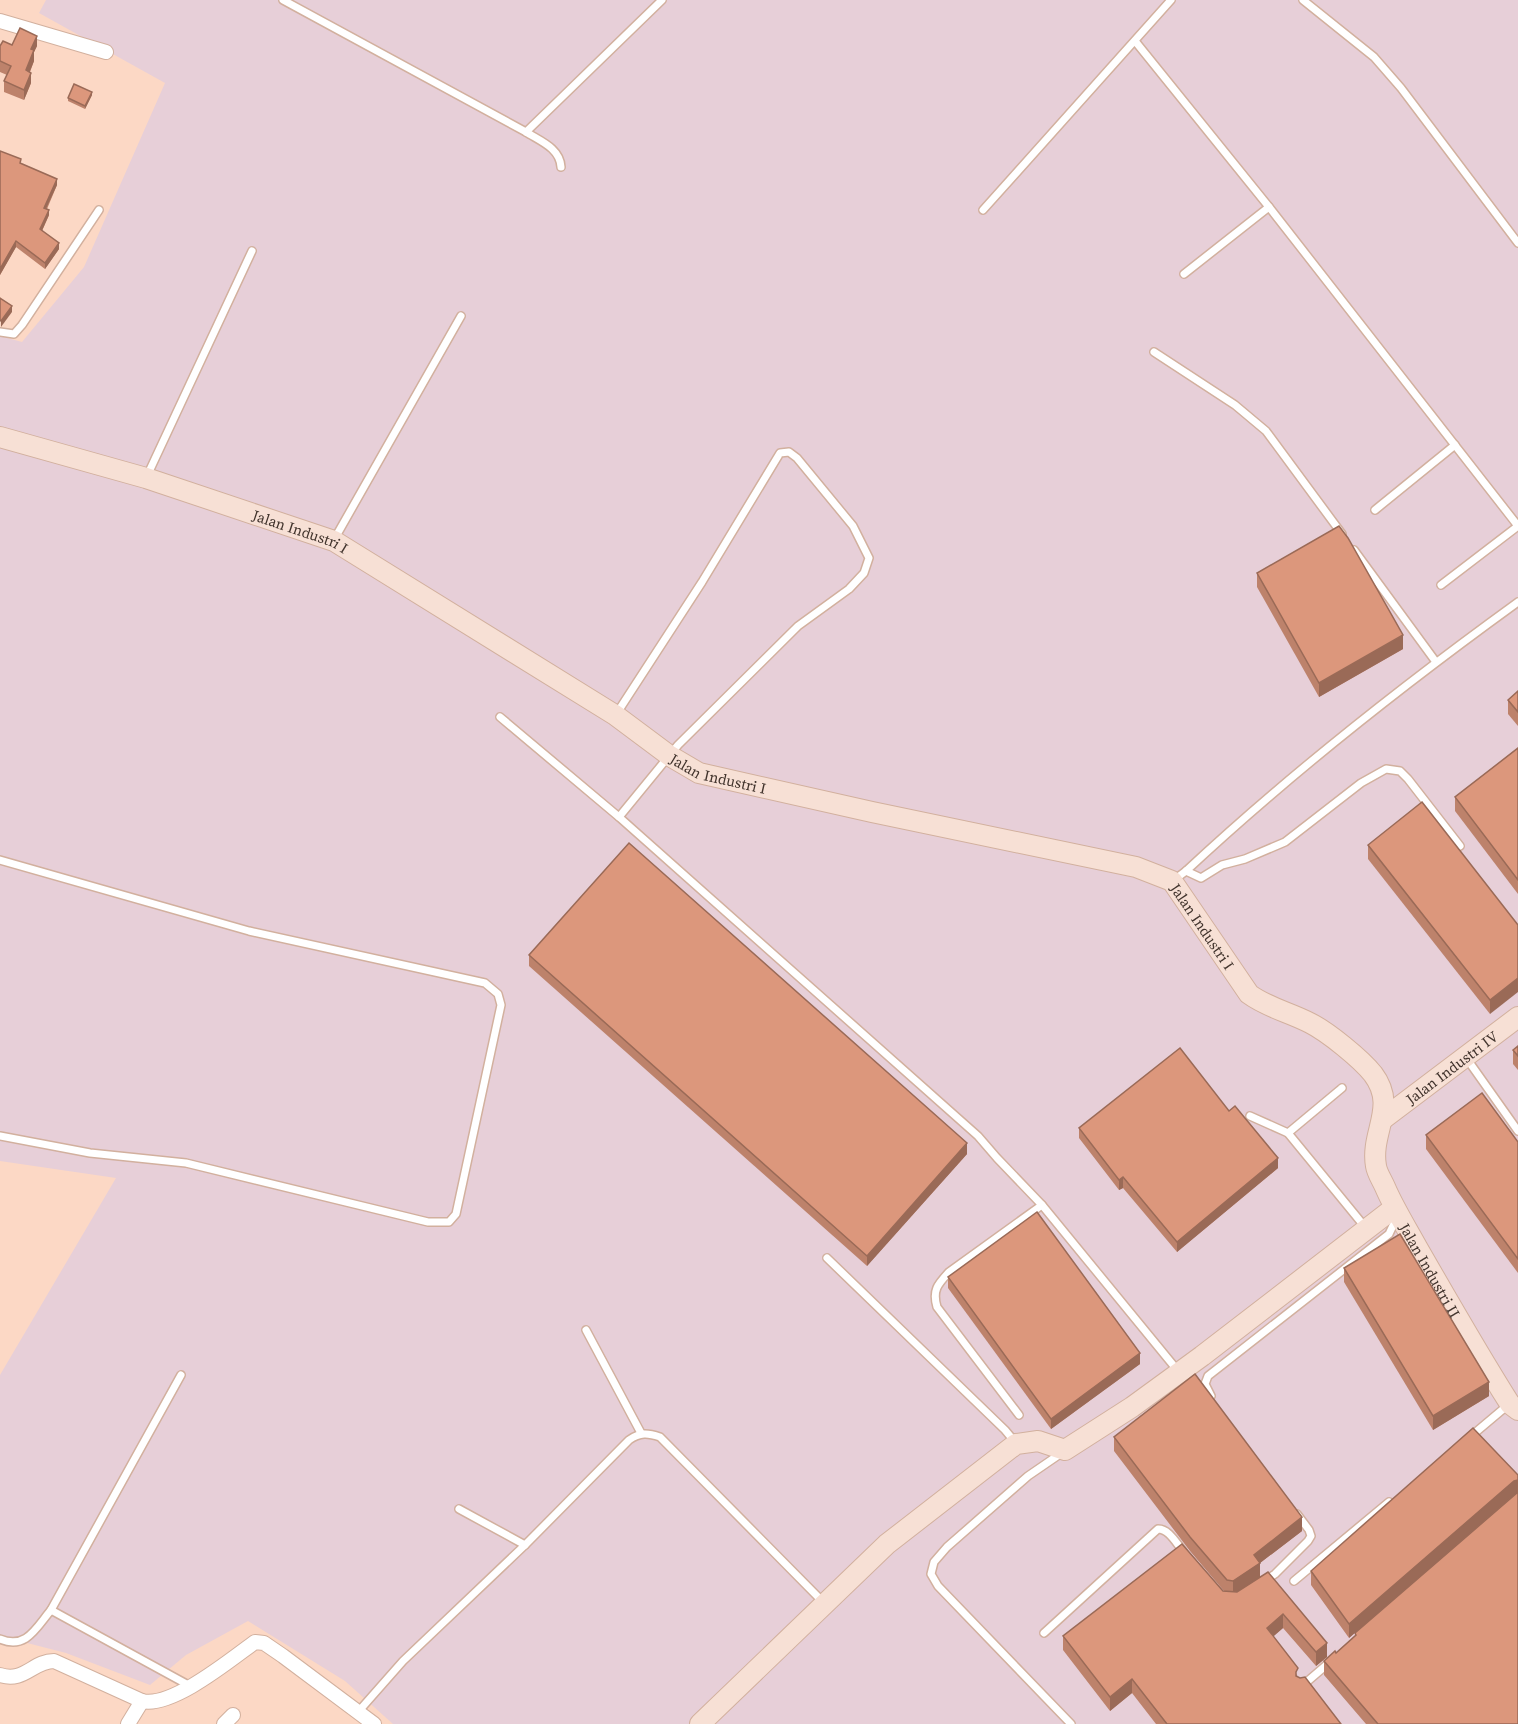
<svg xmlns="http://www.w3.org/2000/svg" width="1518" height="1724" font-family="'Source Serif 4',serif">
<rect width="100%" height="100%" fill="#fcd8c5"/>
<path fill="#e7cfd8" d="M46,0H1518V1724H393L345,1681L248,1621L186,1655L150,1685L66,1653L0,1636V1375L116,1178L0,1161V336L22,342L84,267L165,83L39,13Z"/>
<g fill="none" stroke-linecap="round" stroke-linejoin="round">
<g stroke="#d2b09e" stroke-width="10">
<g id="lane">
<path d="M283,0L526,132C540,141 560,148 561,167"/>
<path d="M1303,0L1374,57L1401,88L1518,243"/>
<path d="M1135,41L1269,207L1518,526L1441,585"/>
<path d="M526,132L662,0"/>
<path d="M983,210L1171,0"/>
<path d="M1184,274L1269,207"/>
<path d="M0,332L14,334L22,325L99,210"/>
<path d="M1154,352L1235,405L1266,431L1342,534"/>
<path d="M147,476L252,251"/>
<path d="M1375,510L1455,445"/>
<path d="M335,538L461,316"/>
<path d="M1354,550L1436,662"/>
<path d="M617,713L702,582L780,453L789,452L797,458L853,526L869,558L864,573L849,589L798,626L678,745L619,817"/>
<path d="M500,717L619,817L978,1136L997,1158L1042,1205L1178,1371"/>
<path d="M0,860L249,931L485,983L498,994L501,1005L456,1214L449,1222H428L186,1163L90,1153L0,1136"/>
<path d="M1186,871L1201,878L1222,865L1245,859L1285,842L1361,783L1386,769L1400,771L1408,779L1460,846"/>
<path d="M1174,880L1186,871C1290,774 1402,686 1518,602"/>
<path d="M1467,1059L1518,1131"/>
<path d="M1250,1116L1288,1133L1365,1227"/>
<path d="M1288,1133L1342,1088"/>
<path d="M827,1258L1005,1430L1015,1442"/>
<path d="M586,1330L641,1433"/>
<path d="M1211,1396L1205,1384L1208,1376L1389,1234L1397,1217"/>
<path d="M1019,1415L937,1307C932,1290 938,1284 949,1272L1042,1205"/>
<path d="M1470,1437L1508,1405"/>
<path d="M1063,1452L1028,1476L947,1547L934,1562L931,1574L938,1586L1071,1724"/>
<path d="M459,1509L525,1545"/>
<path d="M1265,1581L1275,1574L1308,1541L1311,1536L1309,1530L1297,1514"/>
<path d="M1294,1581L1389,1502"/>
<path d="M51,1610L192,1687"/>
<path d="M1044,1633L1158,1529C1169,1529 1176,1543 1183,1551"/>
<path d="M0,1639C26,1650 36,1628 51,1610L181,1375"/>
<path d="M1302,1686L1330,1662"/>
<path d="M358,1712L403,1661L525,1545L629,1440C640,1432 648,1433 660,1437L823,1602"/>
</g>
</g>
<g stroke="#d2b09e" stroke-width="16">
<g id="street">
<path d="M0,21L106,52"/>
<path d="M0,1675C24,1683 33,1661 54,1661L142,1701C172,1708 230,1660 255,1642L264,1643L283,1656L374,1724"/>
<path d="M128,1724L142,1701"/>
<path d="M224,1724L233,1715"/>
</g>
</g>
<g stroke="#d2b09e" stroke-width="22">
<g id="secondary">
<path id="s1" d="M0,437L146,478L334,541L615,715L670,756L699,773L872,812L1136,867L1172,881L1249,994C1268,1008 1289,1012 1310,1023C1328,1032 1361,1059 1373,1074C1398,1107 1370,1132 1376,1166C1377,1173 1382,1180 1385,1187C1394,1208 1406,1227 1417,1247C1447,1299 1477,1352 1510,1404L1518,1410"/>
<path id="s2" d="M1383,1119L1518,1017"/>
<path d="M700,1724L887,1544L1016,1444L1038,1441L1065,1450L1132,1407L1202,1356L1394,1208"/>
</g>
</g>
<use href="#lane" stroke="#fff" stroke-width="7"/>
<use href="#street" stroke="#fff" stroke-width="14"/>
<use href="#secondary" stroke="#f7e0d5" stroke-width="20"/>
</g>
<g fill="#bd826b">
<path d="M12,45L37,46L34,52V61L30,72L31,83L24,100L4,92V81L7,75L0,72V46Z"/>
<path d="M92,95L85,109L68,101V98Z"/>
<path d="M0,151L57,185L47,209L49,215L42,231L59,249L45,269L16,247L0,275Z"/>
<path d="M1257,573L1403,649L1319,697L1257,587Z"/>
<path d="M1518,691V726L1508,714V700Z"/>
<path d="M1518,748V894L1455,811V797Z"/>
<path d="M1368,845L1518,925L1490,1014L1368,859Z"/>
<path d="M529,955L967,1154L867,1266L529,966Z"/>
<path d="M1518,1046V1070L1513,1064V1050Z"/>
<path d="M1229,1111L1278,1168L1177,1252L1123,1188L1119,1190L1079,1138V1128Z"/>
<path d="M1426,1135L1518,1142V1273L1426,1149Z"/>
<path d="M1344,1268L1489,1396L1433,1430L1344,1282Z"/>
<path d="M948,1277L1140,1364L1051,1429L948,1288Z"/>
<path d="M1114,1437L1302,1531L1260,1563V1576L1327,1657L1316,1666L1283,1628L1273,1636L1298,1677L1341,1724H1156L1132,1693L1110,1711L1063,1650V1636L1224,1591L1190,1551L1114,1451Z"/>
<path d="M1518,1475V1724H1366L1324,1675V1661L1336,1653L1355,1636V1633L1516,1494L1349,1638L1311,1585V1571Z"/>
</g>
<g fill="#9a6a57">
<path d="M37,36V46L34,52V61L26,81V70L31,49Z"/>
<path d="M31,73V83L24,100V90Z"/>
<path d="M92,92V95L85,109V106Z"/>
<path d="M57,179V185L44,213V208Z"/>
<path d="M49,210V215L40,235V229Z"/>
<path d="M16,241V247L0,275V269Z"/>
<path d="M59,243V249L45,269V263Z"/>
<path d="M12,306V312L1,327V321Z"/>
<path d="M1403,635V649L1319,697V683Z"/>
<path d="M1518,978V992L1490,1014V1000Z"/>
<path d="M967,1143V1154L867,1266V1256Z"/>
<path d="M1278,1158V1168L1177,1252V1242Z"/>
<path d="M1123,1177V1188L1119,1190V1180Z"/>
<path d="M1140,1353V1364L1051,1429V1419Z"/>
<path d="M1489,1382V1396L1433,1430V1416Z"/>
<path d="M1518,1480V1494L1514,1495L1349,1638V1624L1514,1481Z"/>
<path d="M1302,1517V1531L1260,1563V1577L1233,1595V1581L1254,1555Z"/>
<path d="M1283,1614V1628L1267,1642V1628Z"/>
<path d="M1327,1643V1657L1316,1666V1652Z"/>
<path d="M1132,1679V1693L1110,1711V1697Z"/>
</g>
<g fill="#dc977c" stroke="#9a6a57" stroke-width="1.5">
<path d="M20,28L37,36L31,49L34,50L26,70L31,73L24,90L4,81L11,66L0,61V46L3,41L12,45Z"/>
<path d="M74,84L92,92L85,106L68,98Z"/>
<path d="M0,151L21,159L20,163L57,179L44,208L49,210L40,229L59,243L45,263L16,241L0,269Z"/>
<path d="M0,298L12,306L1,321L0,320Z"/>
<path d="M1339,526L1348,538L1403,635L1319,683L1257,573Z"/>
<path d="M1518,691V712L1508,700Z"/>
<path d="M1518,748V880L1455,797Z"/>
<path d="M1422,802L1518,925V978L1490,1000L1368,845Z"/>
<path d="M629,843L967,1143L867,1256L529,955Z"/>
<path d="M1518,1046V1056L1513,1050Z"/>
<path d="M1180,1048L1229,1111L1235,1106L1278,1158L1177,1242L1123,1177L1119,1180L1079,1128Z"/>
<path d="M1482,1093L1518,1142V1259L1426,1135Z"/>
<path d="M1037,1212L1140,1353L1051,1419L948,1277Z"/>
<path d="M1400,1234L1489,1382L1433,1416L1344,1268Z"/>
<path d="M1195,1374L1302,1517L1254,1555L1260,1563L1233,1581L1227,1580L1190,1537L1114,1437Z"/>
<path d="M1473,1428L1518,1475V1480L1514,1481L1349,1624L1311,1571Z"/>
<path d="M1518,1492V1724H1378L1324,1661L1335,1651L1336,1653L1356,1635L1355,1633Z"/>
<path d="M1182,1544L1223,1591L1237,1592L1268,1572L1327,1643L1316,1652L1283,1614L1267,1628L1298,1668L1296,1672V1676L1300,1678L1305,1677L1341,1724H1167L1132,1679L1110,1697L1063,1636Z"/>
</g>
<g text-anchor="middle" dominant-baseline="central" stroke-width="6" stroke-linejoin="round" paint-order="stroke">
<g font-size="15" fill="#42342d" stroke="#fcd8c5">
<text stroke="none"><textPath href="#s1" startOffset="315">Jalan Industri I</textPath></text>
<text stroke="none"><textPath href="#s1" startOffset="801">Jalan Industri I</textPath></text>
<text stroke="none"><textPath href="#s1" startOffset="1323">Jalan Industri I</textPath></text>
<text stroke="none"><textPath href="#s2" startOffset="86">Jalan Industri IV</textPath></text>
<text stroke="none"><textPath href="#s1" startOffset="1767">Jalan Industri II</textPath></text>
</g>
</g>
</svg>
